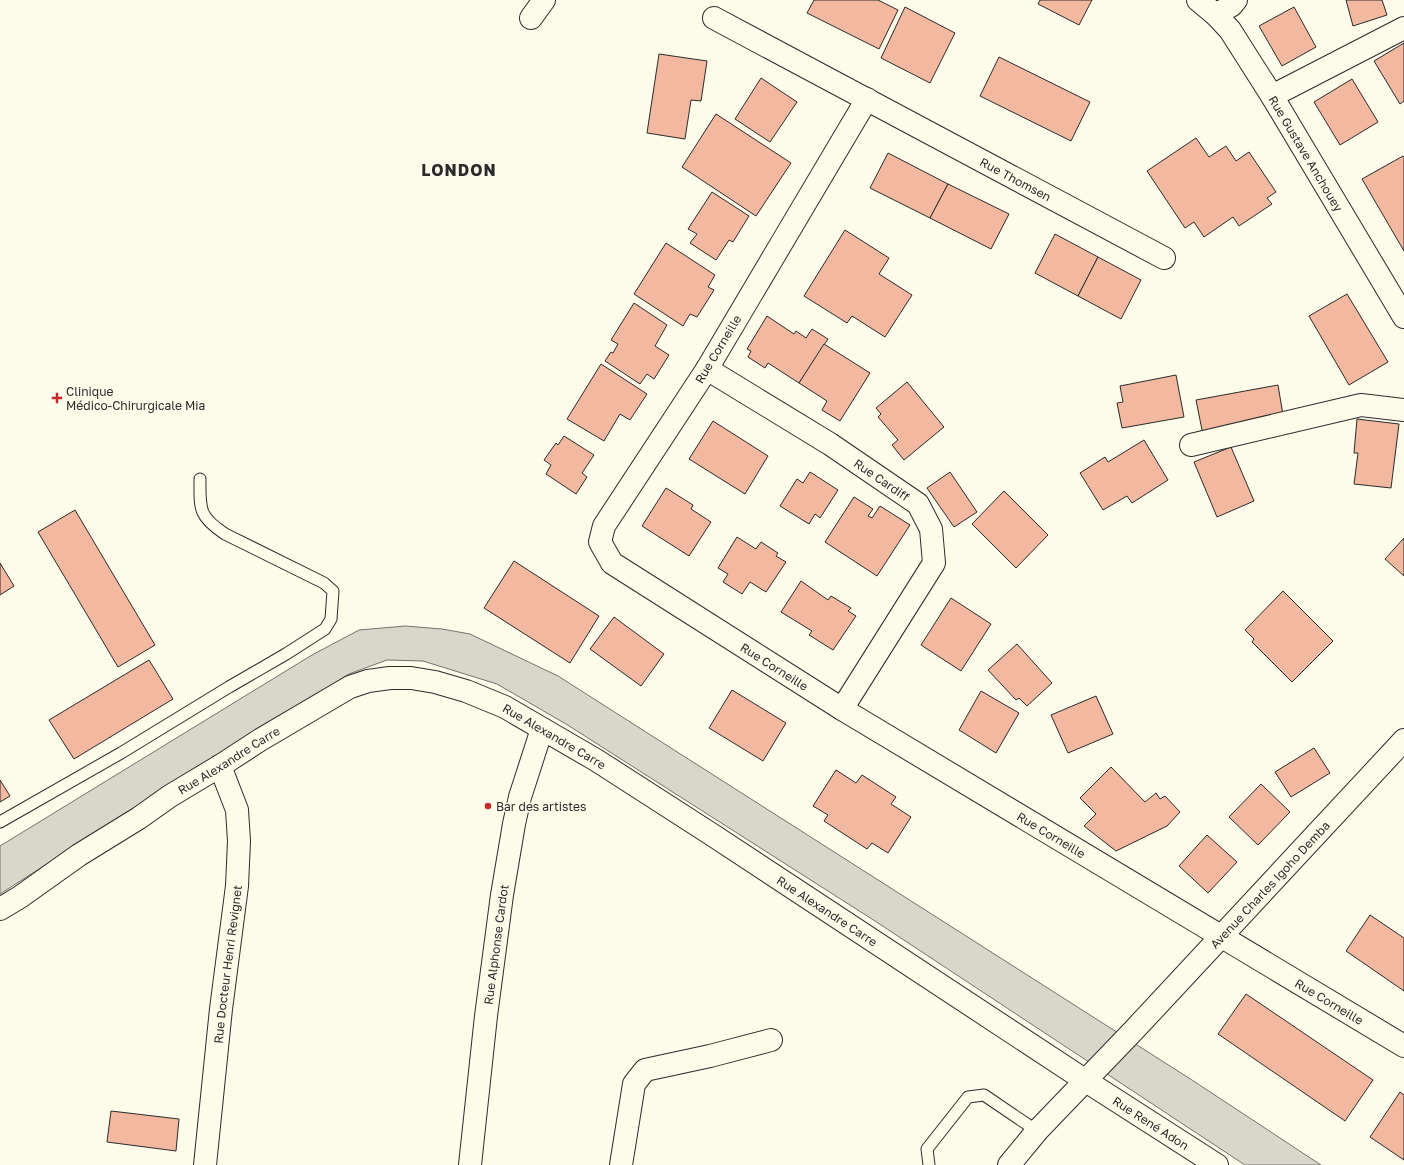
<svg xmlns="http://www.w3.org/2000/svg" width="1404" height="1165" font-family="'Golos Text',sans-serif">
<rect width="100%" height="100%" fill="#fdfbea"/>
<path fill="#d8d7c9" stroke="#74746e" d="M405,626L442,629L470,634L558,676L1192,1080L1321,1165H1245L875,921L566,724L497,684L423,661L387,660L349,674L219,754L0,894V846L312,655L359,630Z"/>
<g fill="#f2b8a0" stroke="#2b2b2b">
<path d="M814,0H878L898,10L879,49L807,13Z"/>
<path d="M1040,0H1092L1079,25L1038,4Z"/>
<path d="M1346,0H1382L1387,15L1353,26Z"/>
<path d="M905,7L955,33L930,83L881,58Z"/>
<path d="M1294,7L1316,47L1282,66L1259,26Z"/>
<path d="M1404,43V101L1400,104L1374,61Z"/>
<path d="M659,54L707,61L701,101L691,100L685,139L647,133Z"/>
<path d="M999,57L1090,102L1071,141L980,96Z"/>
<path d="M761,78L797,102L770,142L735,119Z"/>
<path d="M1352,79L1378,122L1340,145L1314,102Z"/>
<path d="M716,114L791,163L756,216L682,167Z"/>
<path d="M1196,138L1209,157L1226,146L1236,161L1249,152L1276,192L1267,198L1272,204L1239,226L1233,217L1204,237L1194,222L1185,228L1147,171Z"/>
<path d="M888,153L948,184L930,218L870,188Z"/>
<path d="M1403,156L1404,158V251L1362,179Z"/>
<path d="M948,184L1009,214L991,249L930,218Z"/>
<path d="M712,192L749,216L733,242L729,240L716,260L690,243L697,234L688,229Z"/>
<path d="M845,230L889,258L879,274L912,295L885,337L852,316L847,323L804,296Z"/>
<path d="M1055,234L1098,257L1078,296L1035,273Z"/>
<path d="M666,243L715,275L708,287L714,290L697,317L690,314L683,326L634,294Z"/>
<path d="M1098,257L1141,280L1121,319L1078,296Z"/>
<path d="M1347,294L1388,362L1349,385L1309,316Z"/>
<path d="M634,303L667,325L655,346L669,355L654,379L647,374L640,384L605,361L611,352L613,353L618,344L611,340Z"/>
<path d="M767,316L794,334L796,331L806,338L812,329L828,339L799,383L768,363L765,368L748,357L751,351L747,349Z"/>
<path d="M824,344L870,373L840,421L822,410L827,401L799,383Z"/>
<path d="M601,364L647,394L630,420L620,414L604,441L567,419Z"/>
<path d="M1176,375L1184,417L1122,428L1117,403L1123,402L1120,386Z"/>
<path d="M907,382L944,427L904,460L892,445L898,440L878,417L881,414L876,408Z"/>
<path d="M1278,385L1284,421L1203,435L1196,400Z"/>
<path d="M1357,419L1399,424L1391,488L1354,484L1358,453H1354Z"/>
<path d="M713,421L768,456L745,494L689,459Z"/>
<path d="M564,436L594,455L582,473L587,477L576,494L546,474L551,465L544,460L556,443L558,445Z"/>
<path d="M1144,440L1168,480L1132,503L1127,496L1103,510L1080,473L1105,457L1108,462Z"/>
<path d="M1231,447L1254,501L1217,517L1194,462Z"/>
<path d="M810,472L838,490L820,518L815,514L809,524L780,506L797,479L803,483Z"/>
<path d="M950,472L977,512L954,527L927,488Z"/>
<path d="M666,488L693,505L691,509L711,522L689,556L642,526Z"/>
<path d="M1004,491L1048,535L1016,568L972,524Z"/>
<path d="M854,497L873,509L868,516L872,518L880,506L910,525L877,576L825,542Z"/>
<path d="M75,510L155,645L118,667L38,532Z"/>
<path d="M737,537L756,549L761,542L778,553L776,556L786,562L766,592L750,582L742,594L723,582L728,574L718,568Z"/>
<path d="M1404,538V576L1385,559Z"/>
<path d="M514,561L599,616L570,663L484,608Z"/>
<path d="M0,563L14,586L0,595Z"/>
<path d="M801,581L828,600L831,596L851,608L848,611L856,616L833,650L809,635L812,631L781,612Z"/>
<path d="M1283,591L1333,641L1292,682L1252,642L1254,639L1245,630Z"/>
<path d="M951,598L991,624L961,671L921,645Z"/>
<path d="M614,617L664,654L641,686L590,649Z"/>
<path d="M1017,644L1052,683L1027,706L1019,698L1016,700L988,670Z"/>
<path d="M149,660L173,699L74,759L49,720Z"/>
<path d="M732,690L786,723L763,761L709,728Z"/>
<path d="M981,691L1019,713L996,753L959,730Z"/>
<path d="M1096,696L1113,734L1068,753L1051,715Z"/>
<path d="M1314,748L1330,773L1291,797L1275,772Z"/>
<path d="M1111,767L1145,802L1156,793L1160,799L1165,796L1180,812L1167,826L1116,851L1084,826L1096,814L1080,798Z"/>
<path d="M836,770L856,783L862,775L896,797L891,804L911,817L888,853L872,843L867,849L824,821L828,815L813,806Z"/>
<path d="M0,780L10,796L0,802Z"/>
<path d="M1261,784L1290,812L1258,845L1229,817Z"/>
<path d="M1207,835L1237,862L1208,893L1179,866Z"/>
<path d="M1370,915L1404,938V991L1346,951Z"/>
<path d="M1246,994L1373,1080L1345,1121L1218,1034Z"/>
<path d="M1400,1092L1404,1095V1160L1370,1137Z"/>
<path d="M111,1111L179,1119L176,1151L107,1142Z"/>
</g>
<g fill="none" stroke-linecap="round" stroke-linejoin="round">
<g stroke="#2b2b2b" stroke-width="13">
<g id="lane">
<path d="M0,822L121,753L229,687L286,654L325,629L331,619L333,591L324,583L225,534C198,516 200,509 200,479"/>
<path d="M929,1165L927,1149L968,1097L984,1095L1037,1131"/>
</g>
</g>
<g stroke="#2b2b2b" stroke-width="24">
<g id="street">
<path d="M1216,15L1232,5L1236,0"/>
<path d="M531,18L544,0"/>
<path id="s1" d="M714,18L1164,258"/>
<path d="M1272,96L1404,28"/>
<path id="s2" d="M867,99L707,369L604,526L600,542L612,563L842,709L1404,1046"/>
<path id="s3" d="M707,369L830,444L918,504L931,529L934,563L842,709"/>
<path d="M1191,445L1361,405L1404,410"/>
<path id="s4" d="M0,909L20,897L79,855L139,818L170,796L220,766L260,740L350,687L368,681L390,678H411L435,682L466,691L505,707L596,760L711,834L1086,1081L1217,1165"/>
<path id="s5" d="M205,1165L221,1009L237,886L239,841L237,810L220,766"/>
<path id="s6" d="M470,1165L486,1016L502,895L514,824L520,797L542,729"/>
<path d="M621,1165L634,1084L645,1070L710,1056L771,1040"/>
</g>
</g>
<g stroke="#2b2b2b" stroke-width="24">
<g id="secondary">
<path id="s7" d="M1198,0L1216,15L1230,30L1272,96L1404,317"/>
<path id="s8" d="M1009,1165L1037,1131L1135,1029L1404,740"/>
</g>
</g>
<use href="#lane" stroke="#fdfbea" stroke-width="11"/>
<use href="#street" stroke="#fdfbea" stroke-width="22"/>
<use href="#secondary" stroke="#fdfbea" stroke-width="22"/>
</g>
<g fill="#c62828" stroke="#fdfbea" stroke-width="1.5">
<path d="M55 392h4v4h4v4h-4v4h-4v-4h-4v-4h4z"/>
<circle cx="488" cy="806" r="4"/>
</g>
<g text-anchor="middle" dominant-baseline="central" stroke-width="3" stroke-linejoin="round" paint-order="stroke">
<g font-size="12" fill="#2b2b2b" stroke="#fdfbea">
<text stroke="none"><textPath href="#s7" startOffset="189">Rue Gustave Anchouey</textPath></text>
<text stroke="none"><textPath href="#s1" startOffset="342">Rue Thomsen</textPath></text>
<text transform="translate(718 349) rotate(-59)">Rue Corneille</text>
<text stroke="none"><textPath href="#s3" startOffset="207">Rue Cardiff</textPath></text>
<text stroke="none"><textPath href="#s2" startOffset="735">Rue Corneille</textPath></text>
<text stroke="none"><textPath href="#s4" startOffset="633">Rue Alexandre Carre</textPath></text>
<text stroke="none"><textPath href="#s4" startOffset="273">Rue Alexandre Carre</textPath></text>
<text stroke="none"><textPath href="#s2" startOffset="1059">Rue Corneille</textPath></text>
<text stroke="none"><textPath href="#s8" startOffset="383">Avenue Charles Igoho Demba</textPath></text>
<text stroke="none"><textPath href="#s4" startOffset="957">Rue Alexandre Carre</textPath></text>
<text stroke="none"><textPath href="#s6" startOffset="222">Rue Alphonse Cardot</textPath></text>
<text stroke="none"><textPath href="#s5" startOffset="202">Rue Docteur Henri Revignet</textPath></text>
<text stroke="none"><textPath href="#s2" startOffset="1383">Rue Corneille</textPath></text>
<text stroke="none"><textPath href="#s4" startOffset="1344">Rue René Adon</textPath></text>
</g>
<g font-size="12" fill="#2b2b2b" stroke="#fdfbea" text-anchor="start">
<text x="66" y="391">Clinique<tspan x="66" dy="14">Médico-Chirurgicale Mia</tspan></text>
<text x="496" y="806">Bar des artistes</text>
</g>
<g font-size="16" font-weight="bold" letter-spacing="1" fill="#2b2b2b" stroke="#fdfbea">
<text x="459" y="170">LONDON</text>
</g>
</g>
</svg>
